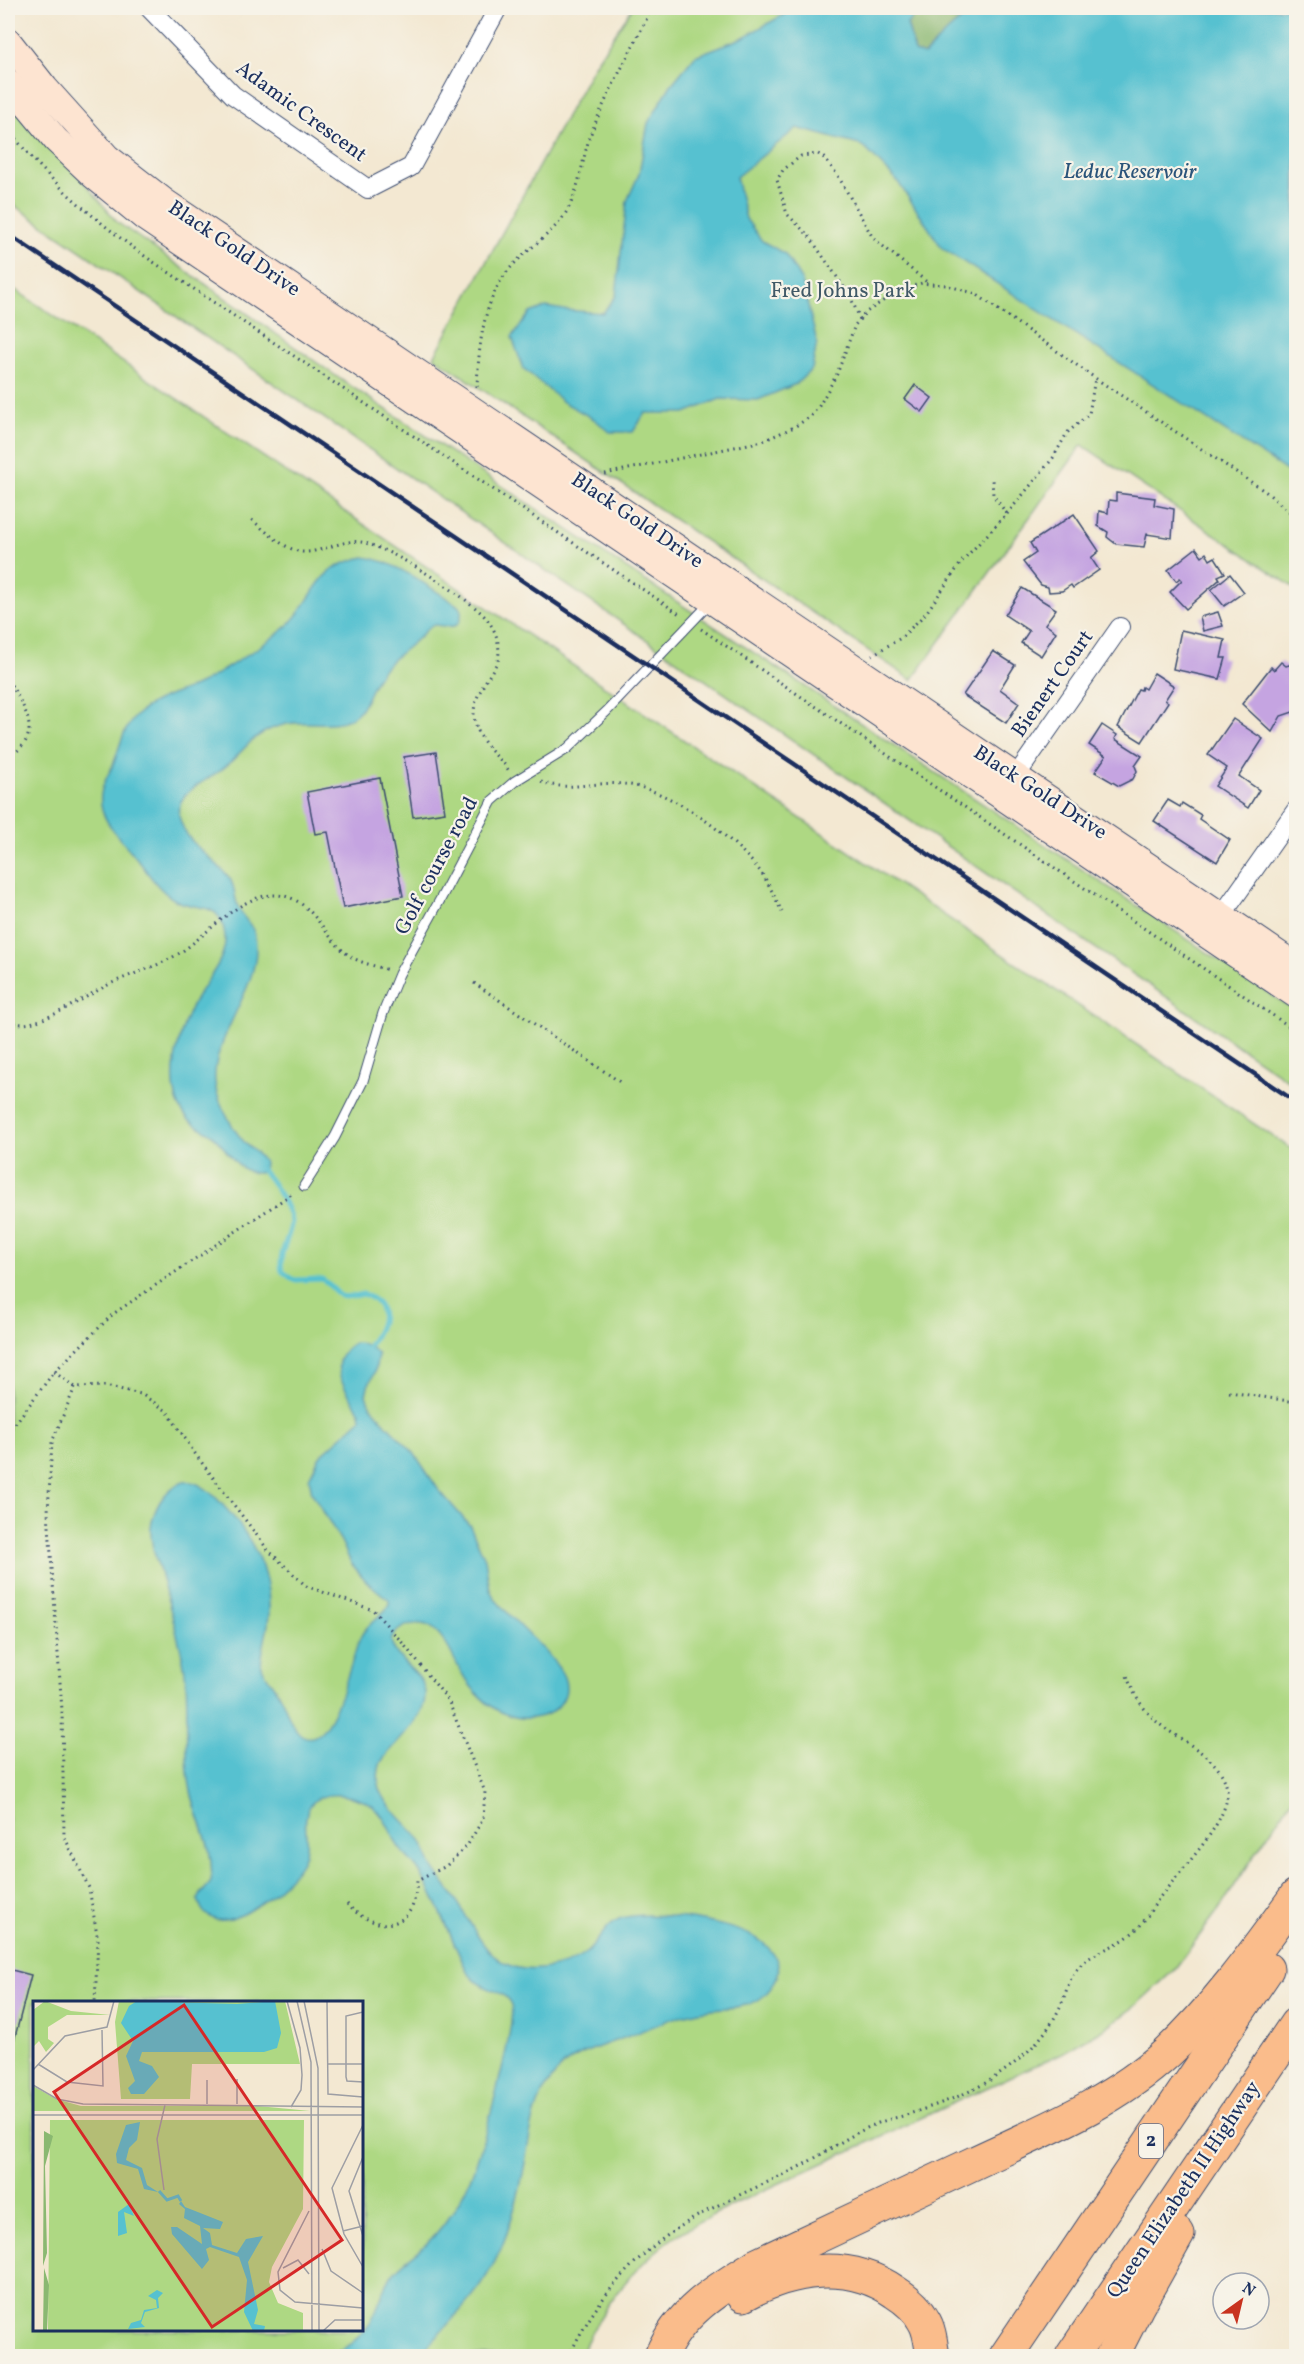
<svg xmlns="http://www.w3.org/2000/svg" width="1304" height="2364" font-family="Vollkorn,serif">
<rect width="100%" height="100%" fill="#f7f3e8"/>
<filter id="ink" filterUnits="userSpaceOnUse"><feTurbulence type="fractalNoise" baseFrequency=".0167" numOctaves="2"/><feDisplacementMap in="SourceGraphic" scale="12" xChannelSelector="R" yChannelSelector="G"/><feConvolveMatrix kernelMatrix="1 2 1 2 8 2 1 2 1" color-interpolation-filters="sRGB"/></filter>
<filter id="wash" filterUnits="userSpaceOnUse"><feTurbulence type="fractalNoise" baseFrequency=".008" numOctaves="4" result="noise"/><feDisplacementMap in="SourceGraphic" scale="24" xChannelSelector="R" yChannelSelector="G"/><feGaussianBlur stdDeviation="1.35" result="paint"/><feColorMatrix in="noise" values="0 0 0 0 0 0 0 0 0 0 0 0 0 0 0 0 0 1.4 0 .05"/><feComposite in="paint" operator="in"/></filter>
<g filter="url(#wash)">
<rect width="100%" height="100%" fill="#f3e8d2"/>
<g fill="#aed883" stroke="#648470" stroke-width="1.5" fill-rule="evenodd">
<path d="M632,8H1296V589L1082,445L912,680L434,357L595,64Z"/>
<path d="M8,89L117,222L343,381L1296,1011V1086L8,201Z"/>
<path d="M8,285L1296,1152V1792L1222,1905L1174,1970L1134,2007L1102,2030L1062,2053L730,2206C710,2217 688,2227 670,2240C630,2270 600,2311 580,2356H8ZM34,2002H362V2330H34Z"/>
</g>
<path fill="#8ab871" stroke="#527468" stroke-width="1.5" d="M921,8H986C961,14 942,37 924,55L915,52L907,24Z"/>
<g fill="#56c1d0" stroke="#387897" stroke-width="1.5">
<path d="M787,8H921L907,24L915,52L924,55C942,37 961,14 986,8H1296V477L942,248L898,182L863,146L797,128L736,177L746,219L762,241L785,254L802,281L817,342L812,369L796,384L758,400L720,399L685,413H645L633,432H610L594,419L563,402L523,368L512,337L530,313L546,307L564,310L603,313L616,296L627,201L639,174L648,123L671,85L695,56L742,38L785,14Z"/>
<path d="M364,557C396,561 427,586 454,603C459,606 462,609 461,615C460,633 443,624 432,625C426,629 422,635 416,640C402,653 387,661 377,678C369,690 366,707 354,716C334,730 305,718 283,725C252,733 247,748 225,767C207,782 167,793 182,825C191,848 216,859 230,879C236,889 234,899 239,909C248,927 256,923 256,949C256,996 201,1051 218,1096C223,1111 234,1131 245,1143C251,1149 259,1154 264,1162L263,1170L260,1173C239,1175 228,1150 215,1138C208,1130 197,1127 189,1120C169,1100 172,1067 179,1042C182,1028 188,1013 195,1000C206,980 227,960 225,936C221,898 196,912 175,900C159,891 149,874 138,860C124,841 98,822 101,795C102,782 112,770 116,757C121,741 125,726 138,714C156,697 178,694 199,684C210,679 220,672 230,666C250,652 272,641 289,624C320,592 312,569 364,557Z"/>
<path d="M354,1343C366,1343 371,1346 378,1355L375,1372L368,1386L366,1395L369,1403L382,1420L414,1453L438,1489L470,1526L485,1559L490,1590L495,1599C511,1618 529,1634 546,1652C559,1667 575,1684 560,1704C556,1710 549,1714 542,1716C508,1726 480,1702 463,1675C454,1661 449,1644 437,1632C424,1618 398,1623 391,1640C394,1655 405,1663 415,1673C446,1704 398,1738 381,1762C368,1795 401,1816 419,1838C425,1846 427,1856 431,1864C437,1876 447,1886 454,1897C471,1920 482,1956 511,1966C533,1974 569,1967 587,1952C599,1942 604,1926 619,1919C645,1908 740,1923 762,1942C774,1952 784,1966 775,1981C770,1991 761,2000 750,2004C736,2009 720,2007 705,2010C679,2014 654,2026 629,2036C610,2043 589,2049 571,2060C563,2065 557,2072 551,2080C531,2106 529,2146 522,2178C518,2196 513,2215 507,2233C489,2287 455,2316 418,2356H331C344,2349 357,2341 366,2329C378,2313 381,2292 392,2275C399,2264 412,2257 422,2248C432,2239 441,2228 449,2217C458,2205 465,2191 471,2177C481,2153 517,2024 511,2005C505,1987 478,1993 466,1969C450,1937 439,1902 419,1871C413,1862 404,1855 398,1846C391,1833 384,1814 371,1805C352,1793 311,1786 306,1817C304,1832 310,1846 302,1861C292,1881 243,1923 219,1920C213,1920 208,1916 203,1912L198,1900L201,1894L211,1882C215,1847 198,1824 191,1791C181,1744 193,1698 181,1651C175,1624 167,1598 160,1572C156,1558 150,1543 151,1528C153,1511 163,1491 179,1484C194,1476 211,1492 221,1503C249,1532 271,1570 269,1612C269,1630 262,1647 261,1665C266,1677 274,1686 280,1696C287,1708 289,1723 299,1733C331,1761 353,1650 361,1636C367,1624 381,1616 389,1606V1600L367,1582L351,1563L341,1541L312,1493L309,1478L320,1456L361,1419L360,1412C346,1390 323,1362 354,1343Z"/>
</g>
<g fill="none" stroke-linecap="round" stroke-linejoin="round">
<path stroke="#56c1d0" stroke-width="5" d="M259,1167C270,1177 292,1210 291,1225C288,1241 278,1254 282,1271L294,1280L322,1279C344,1294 331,1301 363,1294C395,1306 379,1332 365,1351"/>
</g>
<g id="blocks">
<g fill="#c5a4e1">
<path d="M915,385L932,398L922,412L905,399Z"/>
<path d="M1116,493L1155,498L1154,505L1174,509L1172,538L1147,534L1144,547L1116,544L1107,537L1108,532L1098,526L1099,511L1108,513L1109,500L1116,501Z"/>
<path d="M1074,514L1099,551L1091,558L1099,570L1073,588L1071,585L1062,591L1049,592L1048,587L1041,585L1023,562L1036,553L1030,543Z"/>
<path d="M1196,548L1202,556L1206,553L1210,560L1215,557L1225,573L1218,576L1220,579L1186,609L1170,592L1182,580L1180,578L1176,581L1168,570Z"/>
<path d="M1230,574L1244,592L1224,606L1211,590Z"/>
<path d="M1022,588L1056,609L1045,624L1056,632L1041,656L1021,643L1029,631L1005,615Z"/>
<path d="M1218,612L1223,626L1203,631L1200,617Z"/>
<path d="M1181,630L1225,640L1221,658H1226L1220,679L1173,669Z"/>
<path d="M993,651L1015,665L1000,689L1019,703L1006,723L963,695Z"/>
<path d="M1281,662L1286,666L1296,663V711L1281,716L1272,732L1242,704L1271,667L1274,670Z"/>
<path d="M1154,673L1174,686L1165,700L1168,702L1142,742L1118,727L1138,689L1141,690L1142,687L1145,689Z"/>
<path d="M1233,719L1263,739L1239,776L1259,790L1248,808L1215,786L1227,768L1208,755Z"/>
<path d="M1102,725L1117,735L1115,739L1142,756L1135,766L1137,771L1133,779L1119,786L1095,772L1106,756L1089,745Z"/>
<path d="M436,752L445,812L413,817L404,757Z"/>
<path d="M380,778L403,896L343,908L328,832L315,834L307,792Z"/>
<path d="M1168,800L1180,807L1182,803L1201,815L1199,819L1230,840L1217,862L1154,821Z"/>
<path d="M8,1969L31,1975L8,2064Z"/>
</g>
</g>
</g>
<g filter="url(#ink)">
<use href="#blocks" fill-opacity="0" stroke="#3b4b6f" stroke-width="1.5"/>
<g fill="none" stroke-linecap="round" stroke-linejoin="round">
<g stroke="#3b4b6f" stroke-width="11">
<path id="service" d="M304,1186L335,1137L363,1081L383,1013L399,974L441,898L492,801L515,781L567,749L607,711L711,602"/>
</g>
<g stroke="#3b4b6f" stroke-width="20">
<g id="minor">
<path d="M149,8L233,95L368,189L411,167L498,8"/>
<path d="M1009,786L1120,627"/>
<path d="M1215,925L1296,810"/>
</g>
</g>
<g stroke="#3b4b6f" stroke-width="28">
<g id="secondary">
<path d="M8,41L45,88L107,157L165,202L1296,966"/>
<path d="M8,82L56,140L94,176L145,218L1296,995"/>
</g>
</g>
<g stroke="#3b4b6f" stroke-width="35">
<g id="motorway">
<path d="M743,2295C791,2269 847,2259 895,2292C906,2299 918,2309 924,2321C930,2330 931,2346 933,2356"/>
<path d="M661,2356C679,2312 718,2289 757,2265C829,2231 902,2197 974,2163C1040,2132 1113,2103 1167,2053C1217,2006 1256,1951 1296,1896"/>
<path d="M1006,2356L1267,1969"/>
<path d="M1072,2356L1296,2024"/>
<path d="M1112,2356L1137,2307L1178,2234"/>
</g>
</g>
<g stroke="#3b4b6f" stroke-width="3" stroke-dasharray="1.5 4.5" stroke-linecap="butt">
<path d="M8,129C47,180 95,220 146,257L681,615"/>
<path d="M860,319L850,296L809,236L787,214L777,180L783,170L801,156L818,154L823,157L837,174L873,238L928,283"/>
<path d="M477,387C479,343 483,293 517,261C534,244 557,230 568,209C582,183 582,153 594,126C611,86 633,47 652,8"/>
<path d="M605,474L763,441L794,427L810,417L819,406L837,374L855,325L865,313L898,291L922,283L930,284L946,285L976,294L1095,378L1266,492L1296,517"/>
<path d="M1007,514L1053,458L1067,433L1089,414L1095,378"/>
<path d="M252,520C266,531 285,550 302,552C322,553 341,539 361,542C389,547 467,596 486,618C496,630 501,645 498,661C479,694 461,710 487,746C494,755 503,761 509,771"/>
<path d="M701,629L1296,1031"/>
<path d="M872,655L901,638L926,613L963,560L1007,514L993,495L992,479"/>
<path d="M8,680C24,707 46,736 8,757"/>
<path d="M541,782C569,792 594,781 623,784C670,788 731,835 760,871C769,883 775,898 782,912"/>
<path d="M474,983L620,1082"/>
<path d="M8,1022C15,1023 23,1025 30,1023C59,1016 85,996 112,983C134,973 157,967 178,954C209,935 247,884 288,897C315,906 325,937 346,953C358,963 373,965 388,970"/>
<path d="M54,1372L75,1387L105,1386L141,1394L167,1411L196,1455L268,1550L306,1586L373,1610L401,1641L448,1700L485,1792L483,1819L467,1846L446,1866L417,1881C416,1890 415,1902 411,1909C394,1936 362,1921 346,1903"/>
<path d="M75,1387L52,1442L48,1512L62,1710L64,1836L89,1888L98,1940L95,2002"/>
<path d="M1229,1392L1296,1402"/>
<path d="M8,1433L54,1372L113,1314L293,1193"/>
<path d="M8,1705L11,1714L8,1727"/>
<path d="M569,2356C597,2297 638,2250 696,2217C729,2198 764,2185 797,2168C826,2153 851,2133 881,2122C891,2118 902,2117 912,2113C940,2104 971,2093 995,2077C1022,2060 1047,2036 1060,2007C1066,1995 1068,1979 1078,1968C1091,1952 1115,1948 1131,1934C1146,1923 1152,1906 1164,1892C1182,1869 1231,1819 1227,1790C1223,1756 1178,1741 1156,1721C1141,1707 1131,1691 1126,1672"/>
</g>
<use href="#service" stroke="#fff" stroke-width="9"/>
<use href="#minor" stroke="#fff" stroke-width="18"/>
<use href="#secondary" stroke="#fde4d1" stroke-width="26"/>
<use href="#motorway" stroke="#fabc8b" stroke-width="33"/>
<path stroke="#1b2f5e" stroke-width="4.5" d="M8,234L1296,1102"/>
</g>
</g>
<g text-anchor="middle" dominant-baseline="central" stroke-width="4.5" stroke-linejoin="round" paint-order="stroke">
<rect fill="#f7f3e8" stroke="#5d6a87" stroke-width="1.5" x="1139" y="2124" width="24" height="34" rx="4.5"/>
<g font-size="20" font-weight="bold" fill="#1b2f5e">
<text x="1151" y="2141">2</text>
</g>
<g font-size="21" fill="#1b2f5e" stroke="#f7f3e8">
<text transform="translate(301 112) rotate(36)">Adamic Crescent</text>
<text transform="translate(234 249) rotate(34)">Black Gold Drive</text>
<text transform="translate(637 521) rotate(34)">Black Gold Drive</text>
<text transform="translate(1053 684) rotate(-55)">Bienert Court</text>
<text transform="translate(1040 793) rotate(33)">Black Gold Drive</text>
<text transform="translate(437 866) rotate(-62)">Golf course road</text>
<text transform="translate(1184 2190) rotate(-56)">Queen Elizabeth II Highway</text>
</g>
<g font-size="21" fill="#405967" stroke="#f7f3e8">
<text x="843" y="291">Fred Johns Park</text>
</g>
<g font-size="22" font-style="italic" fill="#2a547a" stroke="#f7f3e8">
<text x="1130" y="172">Leduc Reservoir</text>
</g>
</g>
<g transform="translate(33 2001)">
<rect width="330" height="330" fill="#f3e8d2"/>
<path d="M12,0L38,10L77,14H34L15,26V38L21,42L13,51L6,40L0,46V9ZM86,0H252L267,63H159L157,98H88L82,21ZM0,85L23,98L48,105H225L277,110H0ZM17,119H271L270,208L239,266L236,281L245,302L270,312V330H15Z" fill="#aed883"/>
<path d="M11,130L20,135L12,165L14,252L10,265ZM11,267L16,284L14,330H10Z" fill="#8ab871"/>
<path d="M104,0L204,3L242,0L248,32L244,47L231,51H109L106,60L119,65L126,76L111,93H98L95,87L102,80L93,55L100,40L88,22L96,5ZM107,121L104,139L96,147L93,159L109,167L114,184L125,191L111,188L105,168L84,162L83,153L93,124ZM148,200L152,206L190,221L187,228L170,227L177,232L179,244L204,252L213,238L230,235L215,261L225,309L221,323L232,325L231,330H220L211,311L214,279L206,256L177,246L173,248L176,259L169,268L139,233L138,226H144L169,243L167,225L151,217L152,208L146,203ZM96,203L101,215L91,211L94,232L85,235V211ZM124,289L130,292L125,297L126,307L112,311L108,322L112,326L95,328L98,322L108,319L111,309L124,307L123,299L115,295Z" fill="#56c1d0"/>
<path fill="none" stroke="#56c1d0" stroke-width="3" d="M126,190L134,199L145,195L148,200"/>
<path fill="none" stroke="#9d9ea4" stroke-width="1.5" d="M254,0L267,47L269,74L268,89L258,106M264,0L278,61L279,330M271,0L285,67L286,330M294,0L295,93L330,96M330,11L313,15V76L314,80L330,81M5,63L34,81L70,85L69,29M295,63H330M0,69L32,35L74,26L81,0M0,84L24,98L50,103L330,106M174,103V79M204,103V78M0,114H330M330,124L299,187L311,233L330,266M330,156L316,190L330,235M131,189L124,138L132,104M276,210L245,271L247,289L262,301L330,307M310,230L330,225M289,248L298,270L330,292M250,267L265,259L276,273M290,330L302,319H330"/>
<path fill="#d62828" fill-opacity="0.15" stroke="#d62828" stroke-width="3" d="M151,4L309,239L179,326L21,91Z"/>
<rect width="330" height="330" fill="none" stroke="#1b2f5e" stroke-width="3"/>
</g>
<rect width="1304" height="2364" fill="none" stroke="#f7f3e8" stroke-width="30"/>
<g transform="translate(1241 2301) rotate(34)"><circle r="28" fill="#f7f3e8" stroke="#9fa5b1" stroke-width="1.5"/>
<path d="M0-4.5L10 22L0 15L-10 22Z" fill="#c8321e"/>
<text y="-9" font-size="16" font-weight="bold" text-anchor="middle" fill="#1b2f5e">N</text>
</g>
</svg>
